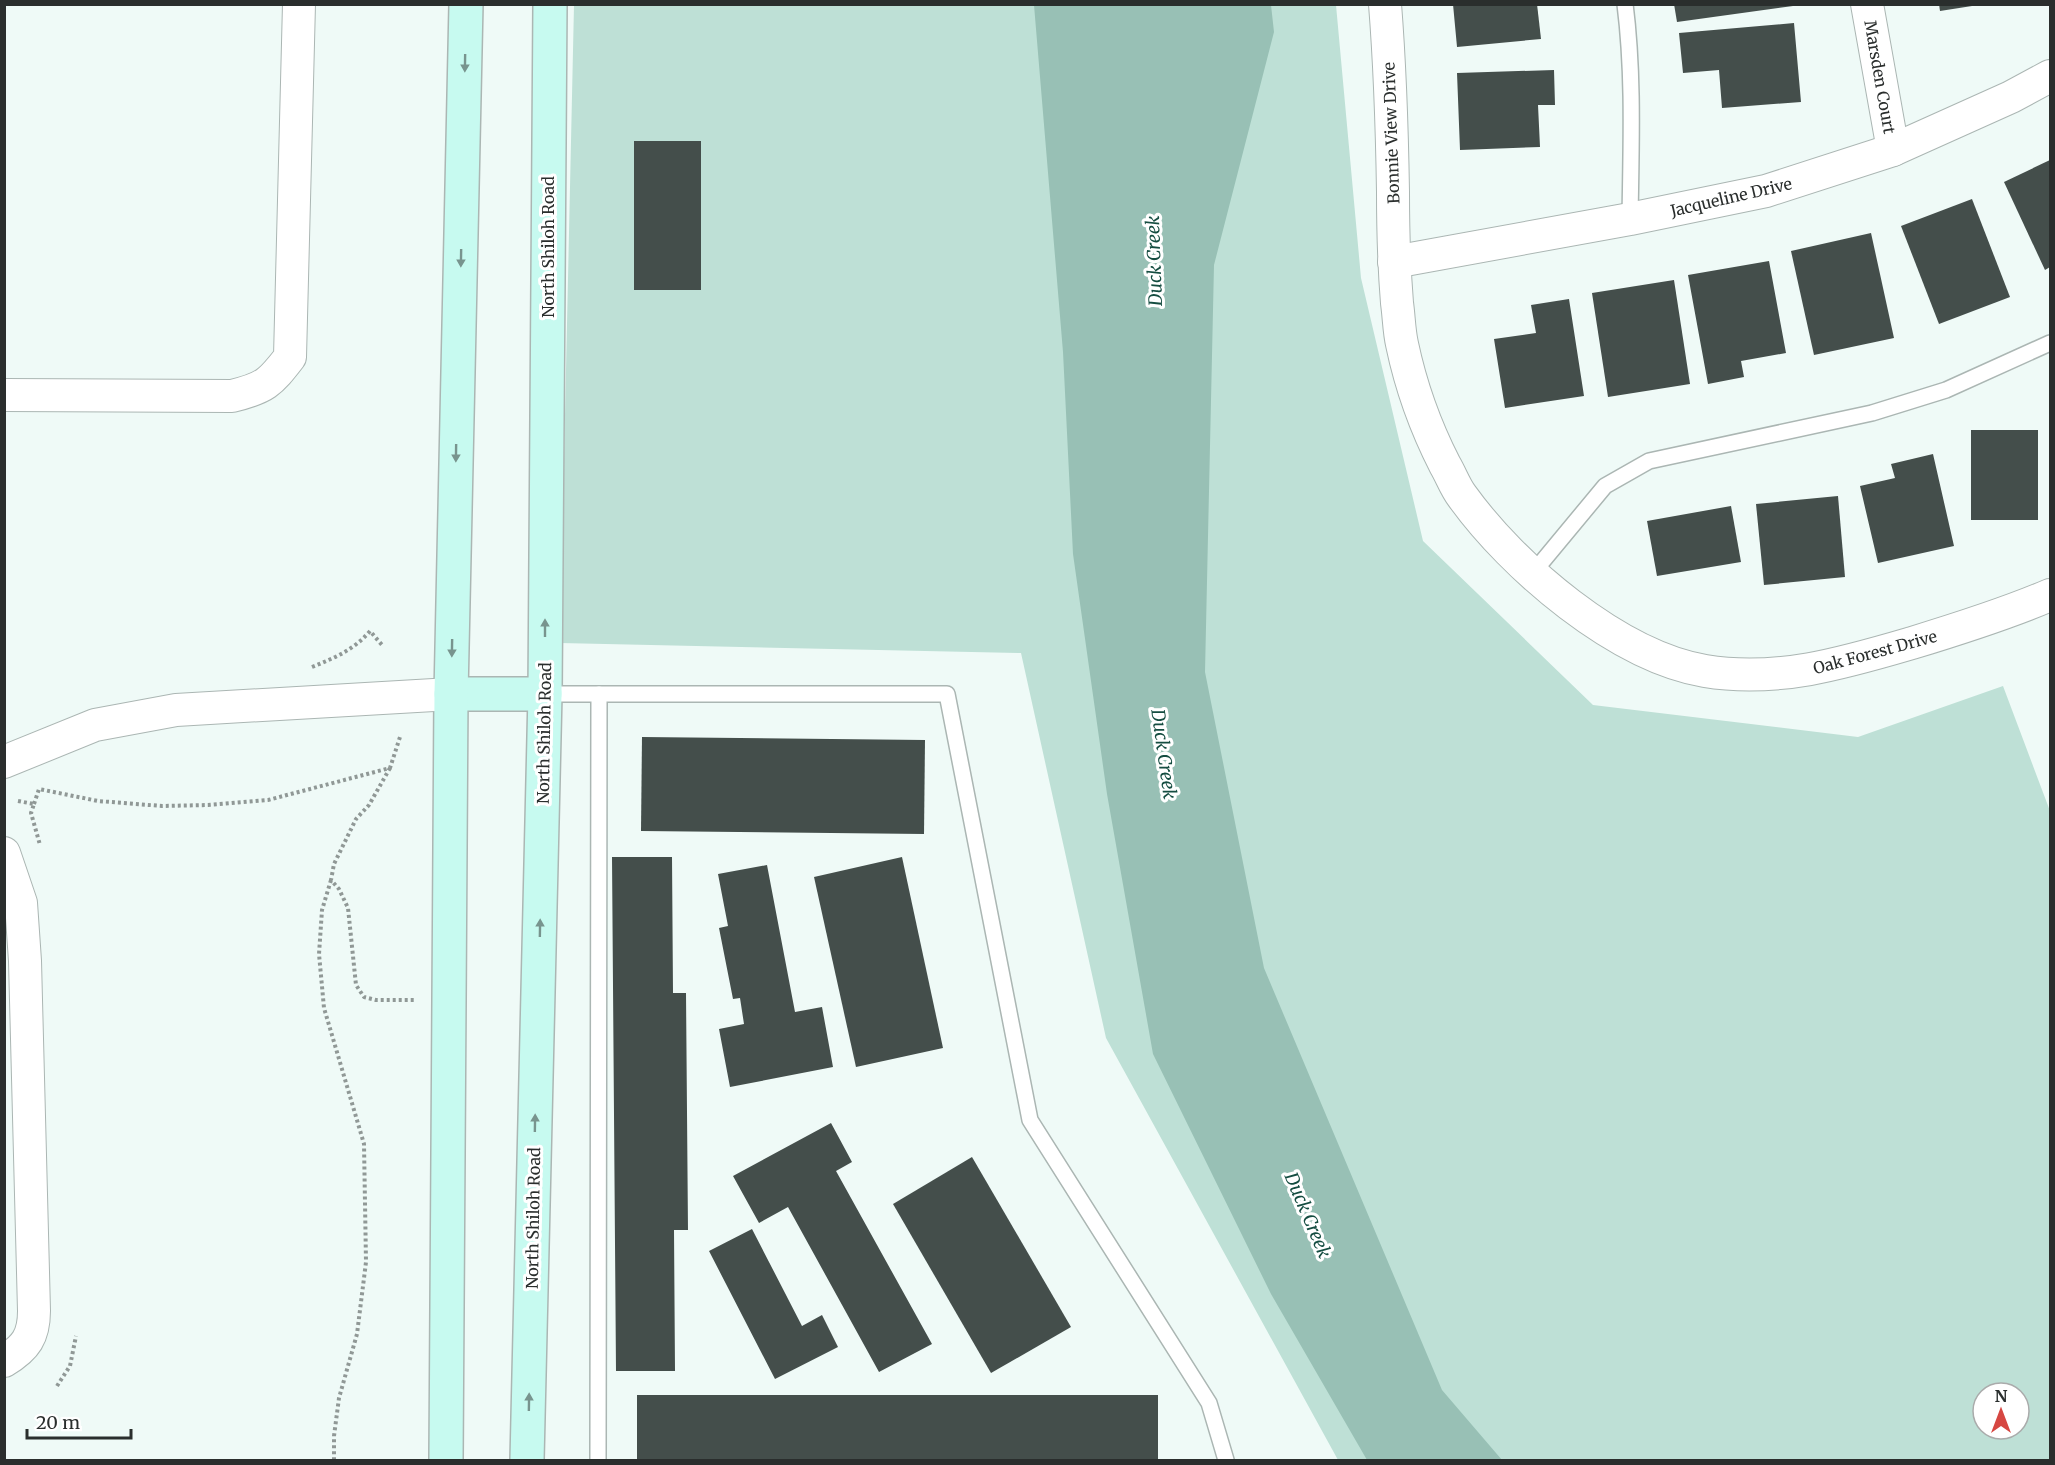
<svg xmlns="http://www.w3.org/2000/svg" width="2055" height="1465" font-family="Merriweather,serif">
<rect width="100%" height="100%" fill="#effaf7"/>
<path fill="#bee0d6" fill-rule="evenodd" d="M574,5H1336L1361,278L1423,541L1593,705L1858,737L2003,686L2050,811V1460H1338L1106,1038L1021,653L560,643ZM1983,1393H2019V1429H1983Z"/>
<path fill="#98c0b5" d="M1034,5H1271L1274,32L1214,265L1205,672L1264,968L1442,1390L1502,1460H1367L1271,1294L1153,1054L1107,794L1073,554L1063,352Z"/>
<g fill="#444e4b">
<path d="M1453,4H1537L1541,39L1457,47Z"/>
<path d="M1674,4H1793V6L1677,22Z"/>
<path d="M1939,4H1971L1972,6L1940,11Z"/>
<path d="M1794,23L1801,102L1722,108L1719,70L1683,73L1679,33Z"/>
<path d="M1554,70L1555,105H1538L1540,147L1460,150L1457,73Z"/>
<rect x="634" y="141" width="67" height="149"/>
<path d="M2050,160V267L2045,270L2004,182Z"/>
<path d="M1972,199L2010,297L1939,324L1901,226Z"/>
<path d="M1871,233L1894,338L1814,355L1791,251Z"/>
<path d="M1769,261L1786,353L1741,361L1744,377L1708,384L1688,275Z"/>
<path d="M1674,280L1690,384L1608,397L1592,293Z"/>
<path d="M1569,299L1584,396L1505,408L1494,339L1536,333L1531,305Z"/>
<rect x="1971" y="430" width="67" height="90"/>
<path d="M1933,454L1954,546L1878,563L1860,486L1895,478L1891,464Z"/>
<path d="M1838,496L1845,577L1764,585L1756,504Z"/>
<path d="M1731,506L1741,562L1657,576L1647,521Z"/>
<path d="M642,737L925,740L924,834L641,831Z"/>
<path d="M612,857H672L673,993H686L688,1230H674L675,1371H616Z"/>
<path d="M902,857L943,1048L856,1067L814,877Z"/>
<path d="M767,865L795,1012L822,1007L833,1067L730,1087L719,1029L744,1024L740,998L733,999L719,928L728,926L718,874Z"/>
<path d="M831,1123L852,1162L836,1171L932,1344L879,1372L788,1207L759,1223L733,1176Z"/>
<path d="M972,1157L1071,1327L991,1373L893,1204Z"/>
<path d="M752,1229L802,1326L822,1315L838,1347L775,1379L709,1251Z"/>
<rect x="637" y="1395" width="521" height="65"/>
</g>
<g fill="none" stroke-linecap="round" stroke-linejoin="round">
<g stroke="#abb6b3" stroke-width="18">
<g id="lane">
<path d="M1625,4C1634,75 1631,148 1630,219"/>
<path d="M1532,574L1605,486L1649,461L1872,413L1946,390L2050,343"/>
<path d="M545,694H947L1030,1120L1209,1403L1226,1460"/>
<path d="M598,1460L599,694"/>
</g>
</g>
<g stroke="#abb6b3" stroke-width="34">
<g id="street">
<path d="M1385,4C1390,67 1392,129 1393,192C1393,229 1394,266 1397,303C1399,317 1399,331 1402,344C1411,387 1425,426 1445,465C1451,475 1455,487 1462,496C1513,567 1617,656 1705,671C1777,683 1844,663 1912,643C1958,629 2006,614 2050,595"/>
<path d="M1867,4L1893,150"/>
<path d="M1394,262L1630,219L1766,191L1893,150L2011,97L2050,76"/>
<path d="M4,395L232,396C265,388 270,383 290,357L299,4"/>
<path d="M4,762L95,725L176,710L451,694"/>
<path d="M4,853L21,903L25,961L34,1311C34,1336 26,1348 4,1361"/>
</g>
</g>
<g stroke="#abb6b3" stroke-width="36">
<g id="secondary">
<path d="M451,694H545"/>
<path d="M446,1460L451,694L466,4"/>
<path d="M527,1460L545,694L550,4"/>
</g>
</g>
<g stroke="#909896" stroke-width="4" stroke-dasharray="3 3" stroke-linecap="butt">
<path d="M312,667C334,658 354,650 370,631L382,645"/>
<path d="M390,768L369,805L356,819L334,864L331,880L339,889L348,908L356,985L364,997L376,1000H415"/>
<path d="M18,801L34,804L31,813L40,845"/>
<path d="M34,804L39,789L98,801L162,806L208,805L268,800L390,768L400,737"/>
<path d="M331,880L322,910L319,954L324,1008L364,1144L366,1262L357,1334L339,1398L334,1436V1460"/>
<path d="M57,1386L70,1366L76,1336"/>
</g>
<use href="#lane" stroke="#fff" stroke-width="15"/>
<use href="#street" stroke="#fff" stroke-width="32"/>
<use href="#secondary" stroke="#c7faf0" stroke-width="33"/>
</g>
<defs><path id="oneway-solid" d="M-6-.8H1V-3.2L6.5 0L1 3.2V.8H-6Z" transform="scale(1.5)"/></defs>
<g fill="#78948e">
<use href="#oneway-solid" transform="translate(465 63) rotate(91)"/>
<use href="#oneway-solid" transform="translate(461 258) rotate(91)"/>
<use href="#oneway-solid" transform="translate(456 453) rotate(91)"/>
<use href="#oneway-solid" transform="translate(545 628) rotate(-90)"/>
<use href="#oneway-solid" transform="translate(452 648) rotate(91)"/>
<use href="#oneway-solid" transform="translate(540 928) rotate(-89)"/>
<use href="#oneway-solid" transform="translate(535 1123) rotate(-89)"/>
<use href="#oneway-solid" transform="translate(529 1402) rotate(-89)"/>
</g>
<g text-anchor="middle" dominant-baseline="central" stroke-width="6" stroke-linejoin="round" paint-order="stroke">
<g font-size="16" fill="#2a2e2d" stroke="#fff">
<text transform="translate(1880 77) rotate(80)">Marsden Court</text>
<text transform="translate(1391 133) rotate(-92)">Bonnie View Drive</text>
<text transform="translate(1731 197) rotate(-13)">Jacqueline Drive</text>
<text transform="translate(548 247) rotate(-90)">North Shiloh Road</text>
<text transform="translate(1875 652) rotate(-15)">Oak Forest Drive</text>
<text transform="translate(544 733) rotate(-89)">North Shiloh Road</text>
<text transform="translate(533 1218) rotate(-89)">North Shiloh Road</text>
</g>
<g font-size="18" font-style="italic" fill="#154d41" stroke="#fff">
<text transform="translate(1154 261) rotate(-92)">Duck Creek</text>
<text transform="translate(1164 754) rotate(82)">Duck Creek</text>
<text transform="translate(1308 1215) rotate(67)">Duck Creek</text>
</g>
</g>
<rect width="2055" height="1465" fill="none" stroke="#2a2e2d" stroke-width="12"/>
<g transform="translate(2001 1411)"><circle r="28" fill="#ffffff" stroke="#aaabab" stroke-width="1.5"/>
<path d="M0-4.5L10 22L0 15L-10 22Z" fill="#d64742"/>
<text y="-9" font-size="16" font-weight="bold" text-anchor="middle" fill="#2a2e2d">N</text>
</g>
<path d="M27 1429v9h104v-9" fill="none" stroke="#2a2e2d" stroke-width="3"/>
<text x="36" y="1429" font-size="18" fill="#2a2e2d" stroke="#ffffff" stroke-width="4.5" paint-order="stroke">20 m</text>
</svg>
